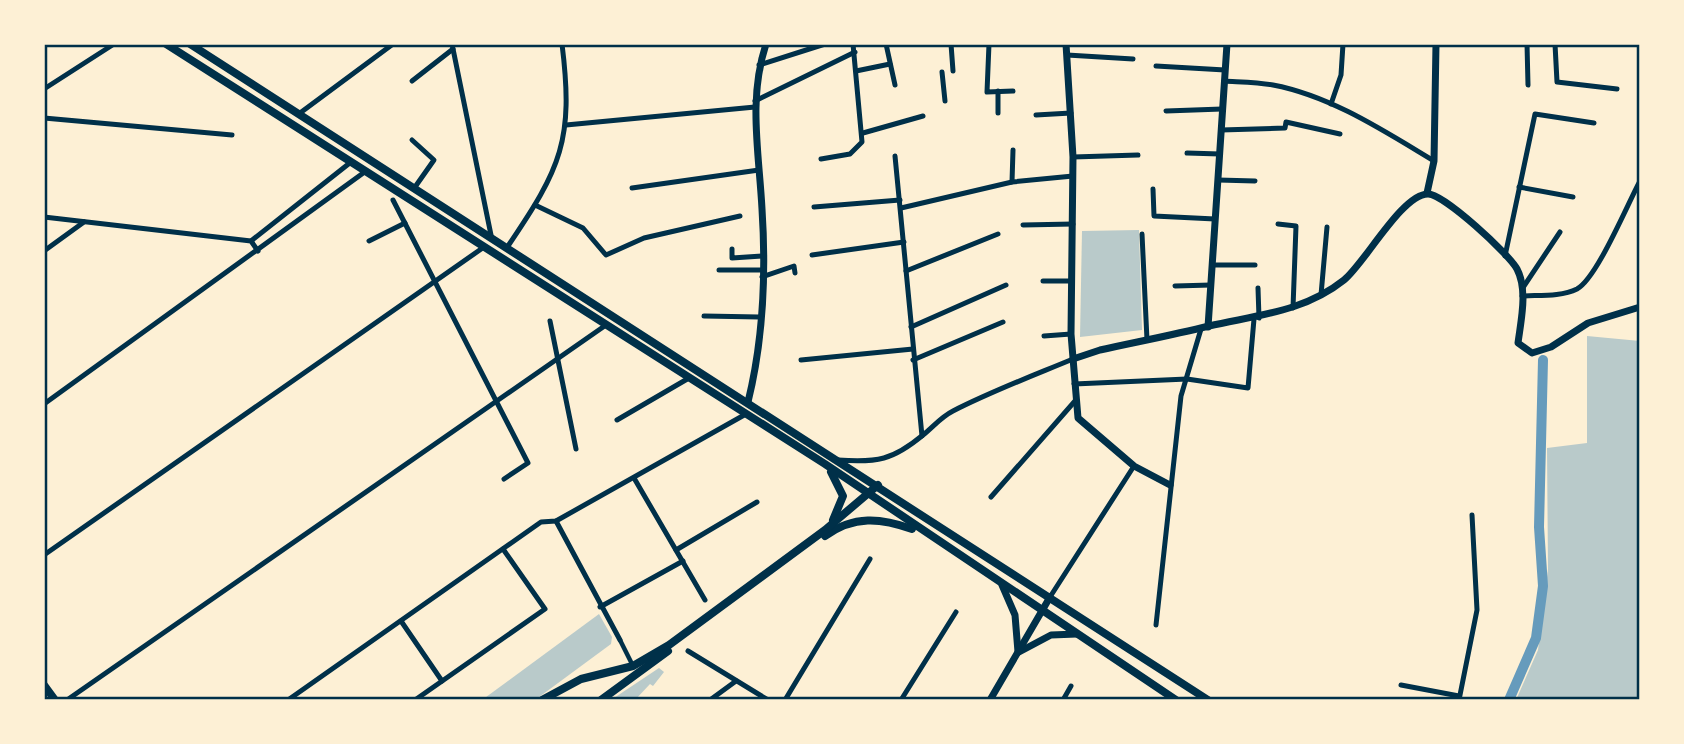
<svg xmlns="http://www.w3.org/2000/svg" width="1684" height="744" font-family="'Libre Baskerville',serif">
<rect width="100%" height="100%" fill="#fdf0d5"/>
<g fill="#b9caca">
<path d="M1139,230L1142,330L1080,337L1082,231Z"/>
<path d="M1587,336L1640,341V700H1516L1538,650L1548,569L1547,448L1587,443Z"/>
<path d="M599,614L612,637L611,644L535,700H482Z"/>
<path d="M659,668L664,672L653,686L650,684L635,700L629,698L611,700Z"/>
</g>
<g fill="none" stroke-linecap="round" stroke-linejoin="round">
<path stroke="#669bbc" stroke-width="10" d="M1509,700L1536,638L1543,586L1539,527L1543,360"/>
<path stroke="#003049" stroke-width="4.5" d="M620,640L633,666"/>
<g stroke="#003049" stroke-width="5">
<path d="M452,44L491,235"/>
<path d="M886,44L895,85"/>
<path d="M951,44L953,71"/>
<path d="M989,44L987,92L1013,91"/>
<path d="M1527,44L1528,85"/>
<path d="M1555,44L1557,82L1617,89"/>
<path d="M1067,55L1133,59"/>
<path d="M759,65L825,44"/>
<path d="M1156,66L1225,70"/>
<path d="M856,71L890,64"/>
<path d="M942,72L945,101"/>
<path d="M412,81L453,49"/>
<path d="M1224,81C1240,82 1257,82 1273,85C1331,96 1384,131 1434,161"/>
<path d="M44,89L114,44"/>
<path d="M998,91V113"/>
<path d="M755,101L855,52"/>
<path d="M1331,104L1341,75L1343,44"/>
<path d="M1166,111L1222,109"/>
<path d="M300,113L393,44"/>
<path d="M1036,115L1071,113"/>
<path d="M44,118L232,135"/>
<path d="M566,125L755,107"/>
<path d="M1221,130L1285,128L1286,122L1340,134"/>
<path d="M863,133L923,116"/>
<path d="M412,140L434,160L415,187"/>
<path d="M1187,153L1220,154"/>
<path d="M895,156L922,436"/>
<path d="M1073,157L1138,155"/>
<path d="M821,159L850,154L862,142L853,44"/>
<path d="M1218,180L1255,181"/>
<path d="M1012,182L1013,150"/>
<path d="M1519,187L1573,197"/>
<path d="M632,188L759,170"/>
<path d="M1153,189L1154,216L1215,219"/>
<path d="M393,200L528,463L504,479"/>
<path d="M535,205L583,228L606,255L644,238L740,216"/>
<path d="M814,207L900,200"/>
<path d="M901,208L1012,182L1073,176"/>
<path d="M44,217L251,241L258,251"/>
<path d="M1278,224L1296,226L1293,308"/>
<path d="M1023,225L1073,224"/>
<path d="M1142,234L1147,340"/>
<path d="M251,241L351,162"/>
<path d="M369,241L405,223"/>
<path d="M508,246C561,168 574,140 562,44"/>
<path d="M732,249V258L762,256"/>
<path d="M44,251L84,222"/>
<path d="M812,255L904,242"/>
<path d="M1505,256L1535,114L1594,123"/>
<path d="M1213,265H1255"/>
<path d="M719,270H762"/>
<path d="M906,271L998,234"/>
<path d="M762,277L794,266L795,273"/>
<path d="M1043,281H1071"/>
<path d="M1175,286L1211,285"/>
<path d="M1258,288L1259,318"/>
<path d="M1522,289L1560,232"/>
<path d="M1321,295L1327,227"/>
<path d="M1522,296C1539,295 1561,297 1577,289C1597,278 1627,205 1640,181"/>
<path d="M704,316L759,317"/>
<path d="M550,321L576,449"/>
<path d="M911,327L1006,285"/>
<path d="M1044,336L1071,334"/>
<path d="M801,360L913,349"/>
<path d="M913,360L1003,322"/>
<path d="M1074,384L1187,379L1248,388L1254,319"/>
<path d="M44,404L366,171"/>
<path d="M617,420L689,378"/>
<path d="M838,460C877,463 893,460 923,435C933,427 941,417 953,411C992,391 1032,376 1073,359"/>
<path d="M634,478L705,600"/>
<path d="M991,497L1075,401"/>
<path d="M556,521L620,640"/>
<path d="M676,550L757,502"/>
<path d="M44,555L484,247"/>
<path d="M1050,597L1134,466"/>
<path d="M600,607L683,561"/>
<path d="M401,621L442,681"/>
<path d="M1156,625L1181,396L1201,329"/>
<path d="M688,651L768,700"/>
<path d="M1401,685L1459,696"/>
<path d="M67,700L606,325"/>
<path d="M288,700L541,522L556,521L746,414"/>
<path d="M415,700L545,609L503,549"/>
<path d="M710,700L736,681"/>
<path d="M785,700L870,559"/>
<path d="M901,700L956,612"/>
<path d="M1063,700L1071,686"/>
<path d="M1459,700L1477,610L1472,515"/>
</g>
<g stroke="#003049" stroke-width="7">
<path d="M1066,44L1073,157L1071,334L1078,418L1134,466L1170,485"/>
<path d="M1427,193L1434,161L1436,44"/>
<path d="M1208,327L1227,44"/>
<path d="M1073,359L1100,350C1136,342 1173,335 1209,326C1257,315 1304,312 1344,280C1365,263 1402,194 1428,194C1444,194 1509,254 1517,269C1528,290 1521,320 1518,343L1532,353L1551,347L1588,323L1640,307"/>
<path d="M748,402C763,341 766,271 762,209C759,152 748,99 766,44"/>
<path d="M1002,585L1015,615L1018,652"/>
<path d="M1019,652L1051,635L1077,634"/>
<path d="M990,700L1050,597"/>
</g>
<g stroke="#003049" stroke-width="8">
<path d="M166,44L825,464L1176,700"/>
<path d="M190,44L1208,700"/>
<path d="M831,472L843,496L833,520"/>
<path d="M825,536C854,515 881,518 912,529"/>
<path d="M44,685L55,700"/>
<path d="M542,700L581,679L633,666L669,645L825,530L878,485"/>
<path d="M601,700L668,651"/>
</g>
</g>
<rect width="1684" height="744" fill="none" stroke="#fdf0d5" stroke-width="91"/>
<rect x="46" y="46" width="1592" height="652" fill="none" stroke="#003049" stroke-width="2.5"/>
</svg>
